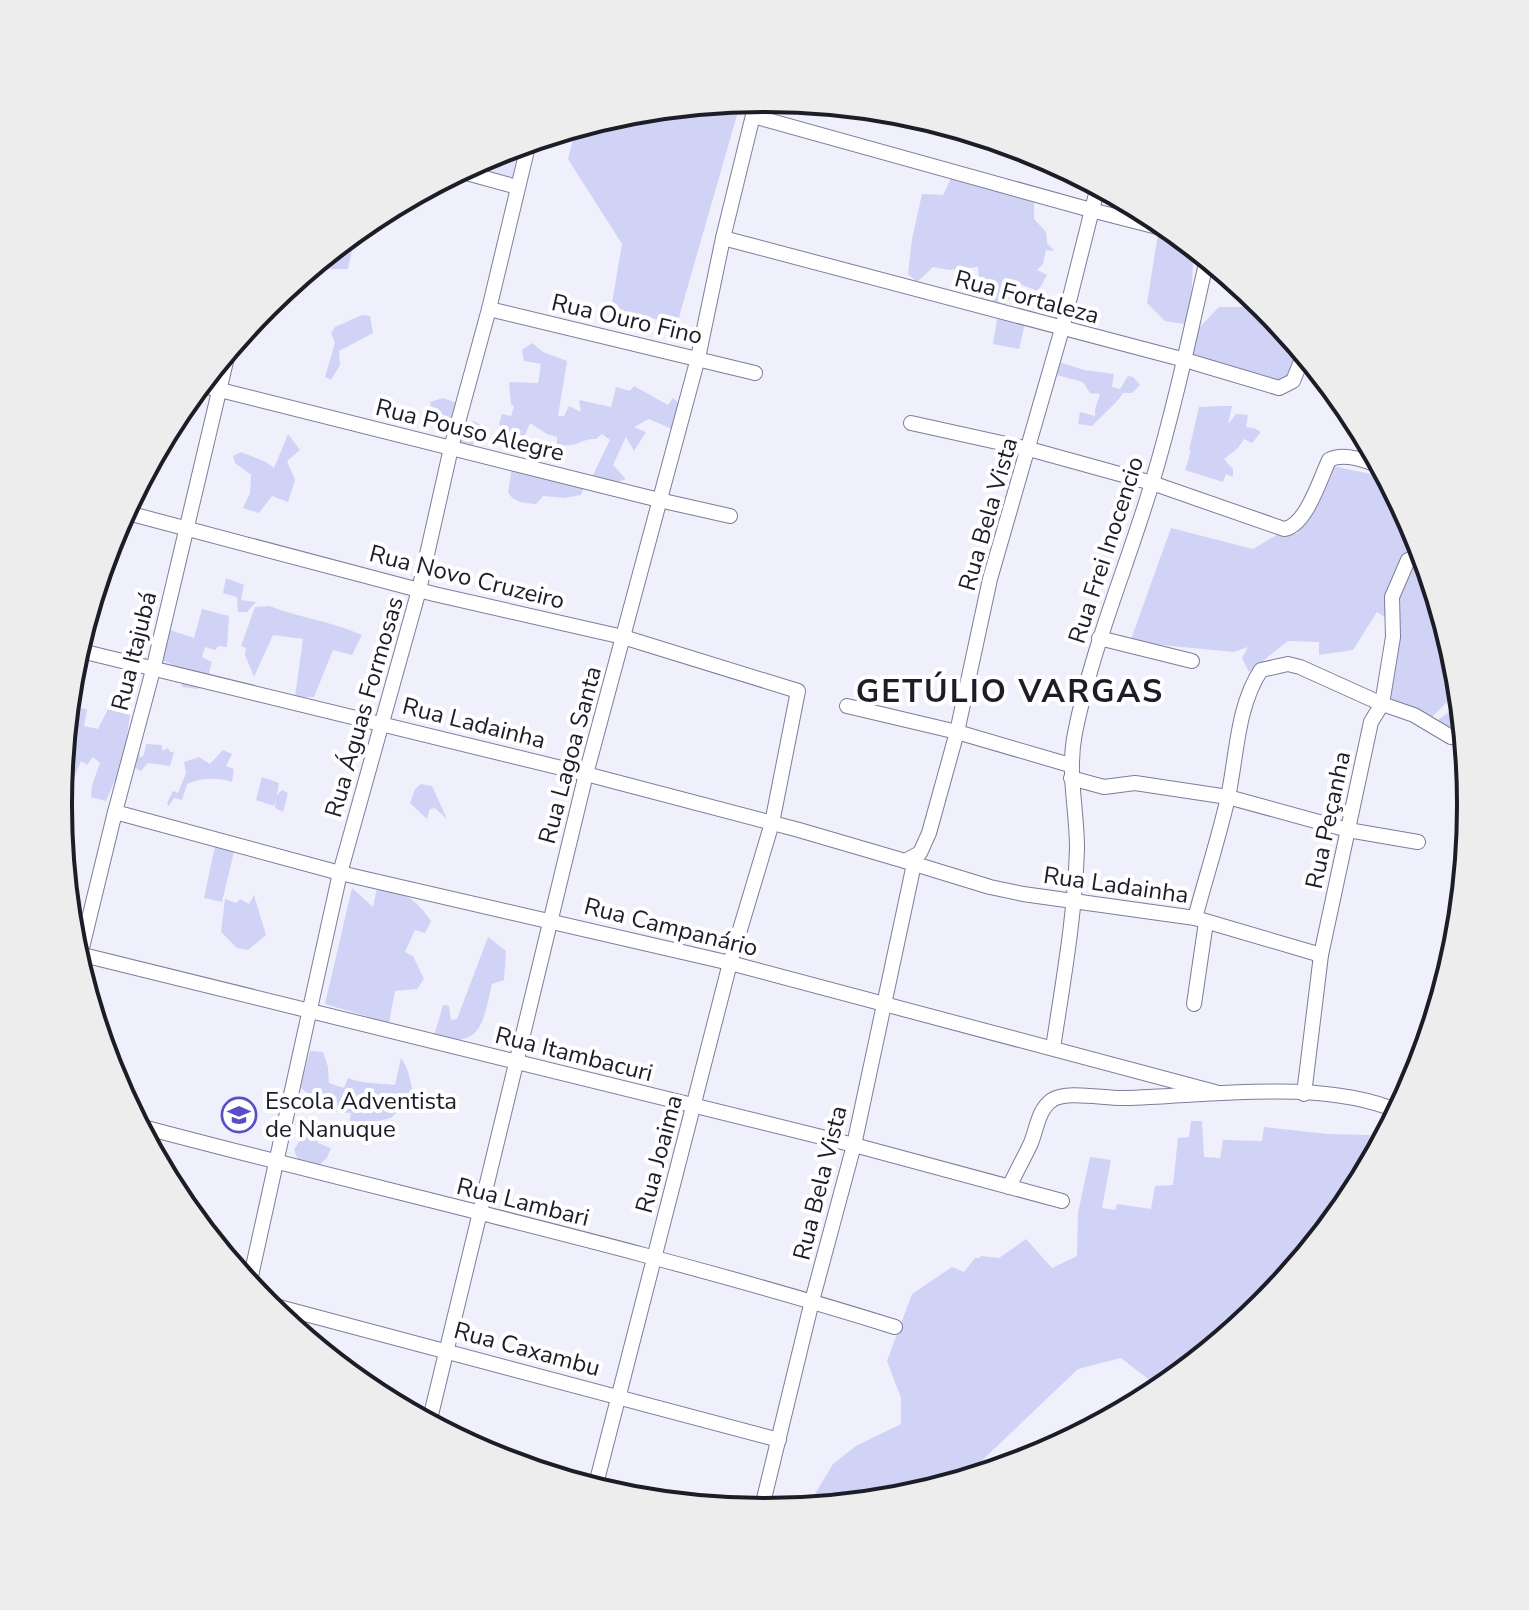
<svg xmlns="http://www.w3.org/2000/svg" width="1529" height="1610" font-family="'Nunito Sans',sans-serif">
<rect width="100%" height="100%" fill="#eff0fc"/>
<path fill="#e1e3fa" d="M529,142L517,187L459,171L495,152Z"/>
<g fill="#d0d3f6">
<path d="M741,101L677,324L611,309L622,244L568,159L576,127L627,112Z"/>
<path d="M954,172L1034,197V219L1046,232L1047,243L1054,251L1046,250L1043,264L1037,270L1047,275L1038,291L1020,284L1004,305L981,299L978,267L949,270L933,267L917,282L908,274L912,239L922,194L943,195Z"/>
<path d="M356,231L348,269H309Z"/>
<path d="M1158,234L1180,237L1204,256L1203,259L1193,263L1190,325L1165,321L1147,303Z"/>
<path d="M1219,307H1262L1299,348L1283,383L1190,355L1195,332Z"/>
<path d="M362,315L370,316L373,333L339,351L340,365L331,380L325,377L335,343L331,333L335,327Z"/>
<path d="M997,319L1025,324L1019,349L993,344Z"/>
<path d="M532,343L543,352L567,361L558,416H564L569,406L581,412L579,400L611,407L616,387L630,391L634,386L668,405L673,398L680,404L674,430L649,419L634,427L646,432L634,451L626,437L613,465L626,479L611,484L591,479L610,440L602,434L596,439C580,438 578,449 557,444V437L547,434L530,423L525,435L509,436L499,424L502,414L511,416L514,406L511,404L509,382L538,383L541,364L524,361L522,350Z"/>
<path d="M1059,362L1084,370L1114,374L1112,387L1120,389L1128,376L1133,377L1140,385L1132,393H1123C1120,400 1099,418 1092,426L1078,424L1080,412L1095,416V409L1100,394L1090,393L1083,382L1057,375Z"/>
<path d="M443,398L459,404L455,422L448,417L441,421L432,417L430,402Z"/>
<path d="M1221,406H1232L1228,424L1236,414L1248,415L1246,427L1254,428L1261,432L1252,443L1244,439L1238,448L1224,459L1233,469V477L1226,474L1223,482L1185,470L1191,451L1189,450L1199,407Z"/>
<path d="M474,421L485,428L482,442H475L472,446L456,442L461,425Z"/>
<path d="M288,434L300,450L287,461L295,480L288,502L272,496L259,513L243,508L250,493L251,475L235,463L233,456L241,452L266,462L274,468Z"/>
<path d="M1332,466L1386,477L1392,488L1390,497L1398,500L1417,535L1458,668L1463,728L1451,733L1434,723L1453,709L1452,697L1430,719L1385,701L1382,668L1387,619L1377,612L1353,650L1319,655V642L1288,641L1249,672L1242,658L1248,647L1234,652L1130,642L1171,528L1253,549L1280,533L1297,534Z"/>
<path d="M512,467L585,484L581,495L564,498L543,496L536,504C525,503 515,503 508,493Z"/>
<path d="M119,521L133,524L117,565L109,566L107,584L98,581L94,601L92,600L112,534Z"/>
<path d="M226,578L244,585L241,600L256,602L247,612H238L237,597L223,593Z"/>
<path d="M269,606C301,618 330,621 362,635L352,655L333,650L314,697H295L303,639L273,635L254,677L245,655L246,648L241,646L255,607Z"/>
<path d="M202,609L229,616L227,647L219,646L215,650L205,647L202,657L212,662L208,677L214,680L198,689L182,687L178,667L159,659L170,630L194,638Z"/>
<path d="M79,708L87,709L84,726L98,729L108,709L130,715L121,780L114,782L106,801L91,797L92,785L100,763L93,757L87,765L81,761L70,788L60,786L63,755L69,758L72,743L65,740C66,726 66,716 79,708Z"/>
<path d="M146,744L162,745V751L168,748L170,752H174L170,766L148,763L141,771L135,768L131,762L139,751L140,758L144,755Z"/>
<path d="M223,750L232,754L226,766L234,769L232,782C218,777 200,778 187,784L182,800L174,798L169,806L167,803L173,791L178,793L186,773L184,762L199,757L210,764Z"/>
<path d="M262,777L279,783L277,795L282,790L288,793L283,812L275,808L276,799L274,806L256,800Z"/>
<path d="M421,784L432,786L447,819L435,808L430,809L427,819L410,803L415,789Z"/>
<path d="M215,846L234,852L222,902L204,898Z"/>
<path d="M352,888L373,907L377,888C405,892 416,899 431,921L425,933L415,930L405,952L413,956L424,979L417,989L395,991L389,1023L325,1004Z"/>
<path d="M254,895L266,935L248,950L237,948L221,932L225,899L236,903L240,899L249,904Z"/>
<path d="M488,937L506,951L504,980L492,984C483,1022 482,1050 434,1036L443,1005L449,1006L451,1020L457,1019Z"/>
<path d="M310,1051L323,1052L328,1067L329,1083L344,1088L348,1078C362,1084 379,1083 395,1085L401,1058C410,1070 409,1081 414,1094L391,1118L369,1123L363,1141L347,1137L351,1113L318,1110L313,1098L300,1087Z"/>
<path d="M1191,1121H1202L1204,1157L1220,1158L1223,1140L1262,1141L1264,1127L1328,1134L1370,1135L1365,1154L1374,1156L1352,1198L1264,1305L1191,1364L1184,1361L1161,1389L1121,1358L1078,1369L972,1470L976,1476L902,1498L899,1492L894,1499L807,1507L833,1464L856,1446L901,1424V1398L887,1361L912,1294L952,1267L964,1272L975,1258H981L980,1256L999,1258L1026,1239L1052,1268L1077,1256L1078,1213L1090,1157L1111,1160L1102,1208L1115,1210L1117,1204L1151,1209L1155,1186L1173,1185L1178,1138L1189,1137Z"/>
<path d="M308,1136L316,1138L318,1143L331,1148L327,1158L319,1165L299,1163L294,1150L301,1138Z"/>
</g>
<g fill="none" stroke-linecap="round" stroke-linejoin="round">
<g stroke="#7c7e99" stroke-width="16">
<g id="minor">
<path d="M753,116L1091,210L1173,231"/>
<path d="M459,171L517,187"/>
<path d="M723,238L1185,360L1279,388L1293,381L1304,354"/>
<path d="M489,309L755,373"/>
<path d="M200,385L659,500L730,516"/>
<path d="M911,423L1029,449L1152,483L1284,529C1306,526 1320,479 1329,460C1344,452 1364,461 1380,465"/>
<path d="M124,512L434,594L623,637L798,691L772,823L730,963L595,1488"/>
<path d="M1099,638L1192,661"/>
<path d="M77,650L586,774L799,830L905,861L920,853L929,833L957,732L990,579L1062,329L1098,186"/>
<path d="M847,706L957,732L1070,765"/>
<path d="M1071,778L1104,787L1135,783L1228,797L1348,830L1418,842"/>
<path d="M115,812L340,873L730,963L1215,1092"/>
<path d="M905,861L990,887L1023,894L1195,918L1321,955"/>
<path d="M1195,918C1206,877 1219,837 1228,797C1237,755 1237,706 1261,670L1288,664L1300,667L1382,704L1414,715L1451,737L1464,734"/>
<path d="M75,953L854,1145L1062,1201"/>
<path d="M78,964L115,812L153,670L229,349"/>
<path d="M1194,1004L1206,922"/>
<path d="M1053,1048C1063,982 1075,916 1077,848C1077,809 1067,773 1075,733C1092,647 1127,567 1152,483C1174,410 1190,334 1207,259"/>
<path d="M1304,1094L1321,955L1371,722L1382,704L1393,637L1392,597L1408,560"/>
<path d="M139,1126C391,1193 646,1249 895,1327"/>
<path d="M1009,1187C1016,1172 1024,1158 1031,1143C1037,1128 1038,1110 1052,1100C1067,1090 1106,1099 1125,1098C1208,1096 1320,1078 1398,1111"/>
<path d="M249,1285L340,873L419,590L451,448L489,309L529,142"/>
<path d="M264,1303L779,1440"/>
<path d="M429,1423L586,774L698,358L723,238L757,99"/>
<path d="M761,1511L812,1301L854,1145L914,864"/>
</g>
</g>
<use href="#minor" stroke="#fff" stroke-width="14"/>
</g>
<defs>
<g id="school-ring" transform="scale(1.8)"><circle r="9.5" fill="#fff" stroke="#584ec6" stroke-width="1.5"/><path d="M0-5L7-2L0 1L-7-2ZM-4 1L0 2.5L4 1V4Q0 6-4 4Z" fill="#584ec6"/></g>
</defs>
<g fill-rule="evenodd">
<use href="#school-ring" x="239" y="1115"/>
</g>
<g text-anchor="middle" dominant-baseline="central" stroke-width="8" stroke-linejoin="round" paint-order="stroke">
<g font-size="24" fill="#1d1d28" stroke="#fff">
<text transform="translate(1027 297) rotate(15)">Rua Fortaleza</text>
<text transform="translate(627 319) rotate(13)">Rua Ouro Fino</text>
<text transform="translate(470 430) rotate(14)">Rua Pouso Alegre</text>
<text transform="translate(988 514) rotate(-74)">Rua Bela Vista</text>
<text transform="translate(1106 550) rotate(-72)">Rua Frei Inocencio</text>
<text transform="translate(467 577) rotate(14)">Rua Novo Cruzeiro</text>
<text transform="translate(134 651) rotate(-76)">Rua Itajubá</text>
<text transform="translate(364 707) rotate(-74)">Rua Águas Formosas</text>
<text transform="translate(474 723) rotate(14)">Rua Ladainha</text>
<text transform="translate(570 755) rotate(-75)">Rua Lagoa Santa</text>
<text transform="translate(1328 820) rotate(-78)">Rua Peçanha</text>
<text transform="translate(1116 885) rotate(8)">Rua Ladainha</text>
<text transform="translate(671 927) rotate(14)">Rua Campanário</text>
<text transform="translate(574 1054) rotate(14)">Rua Itambacuri</text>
<text transform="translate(659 1154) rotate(-75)">Rua Joaima</text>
<text transform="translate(820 1183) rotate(-76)">Rua Bela Vista</text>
<text transform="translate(523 1202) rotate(14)">Rua Lambari</text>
<text transform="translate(527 1349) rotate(15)">Rua Caxambu</text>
</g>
<g font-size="24" fill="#1d1d28" stroke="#fff" text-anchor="start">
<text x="265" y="1101">Escola Adventista<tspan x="265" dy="28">de Nanuque</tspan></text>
</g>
<g font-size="32" font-weight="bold" letter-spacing="2" fill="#1d1d28" stroke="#fff">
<text x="1010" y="691">GETÚLIO VARGAS</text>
</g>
</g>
<path d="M0 0H1529V1610H0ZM764 112H765A692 692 0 0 1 1457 804V806A692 692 0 0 1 765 1498H764A692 692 0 0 1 72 806V804A692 692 0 0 1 764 112Z" fill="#ededee" fill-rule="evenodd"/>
<path fill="none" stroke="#1d1d28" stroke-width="4" d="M764 112H765A692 692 0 0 1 1457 804V806A692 692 0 0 1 765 1498H764A692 692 0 0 1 72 806V804A692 692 0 0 1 764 112Z"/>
</svg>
